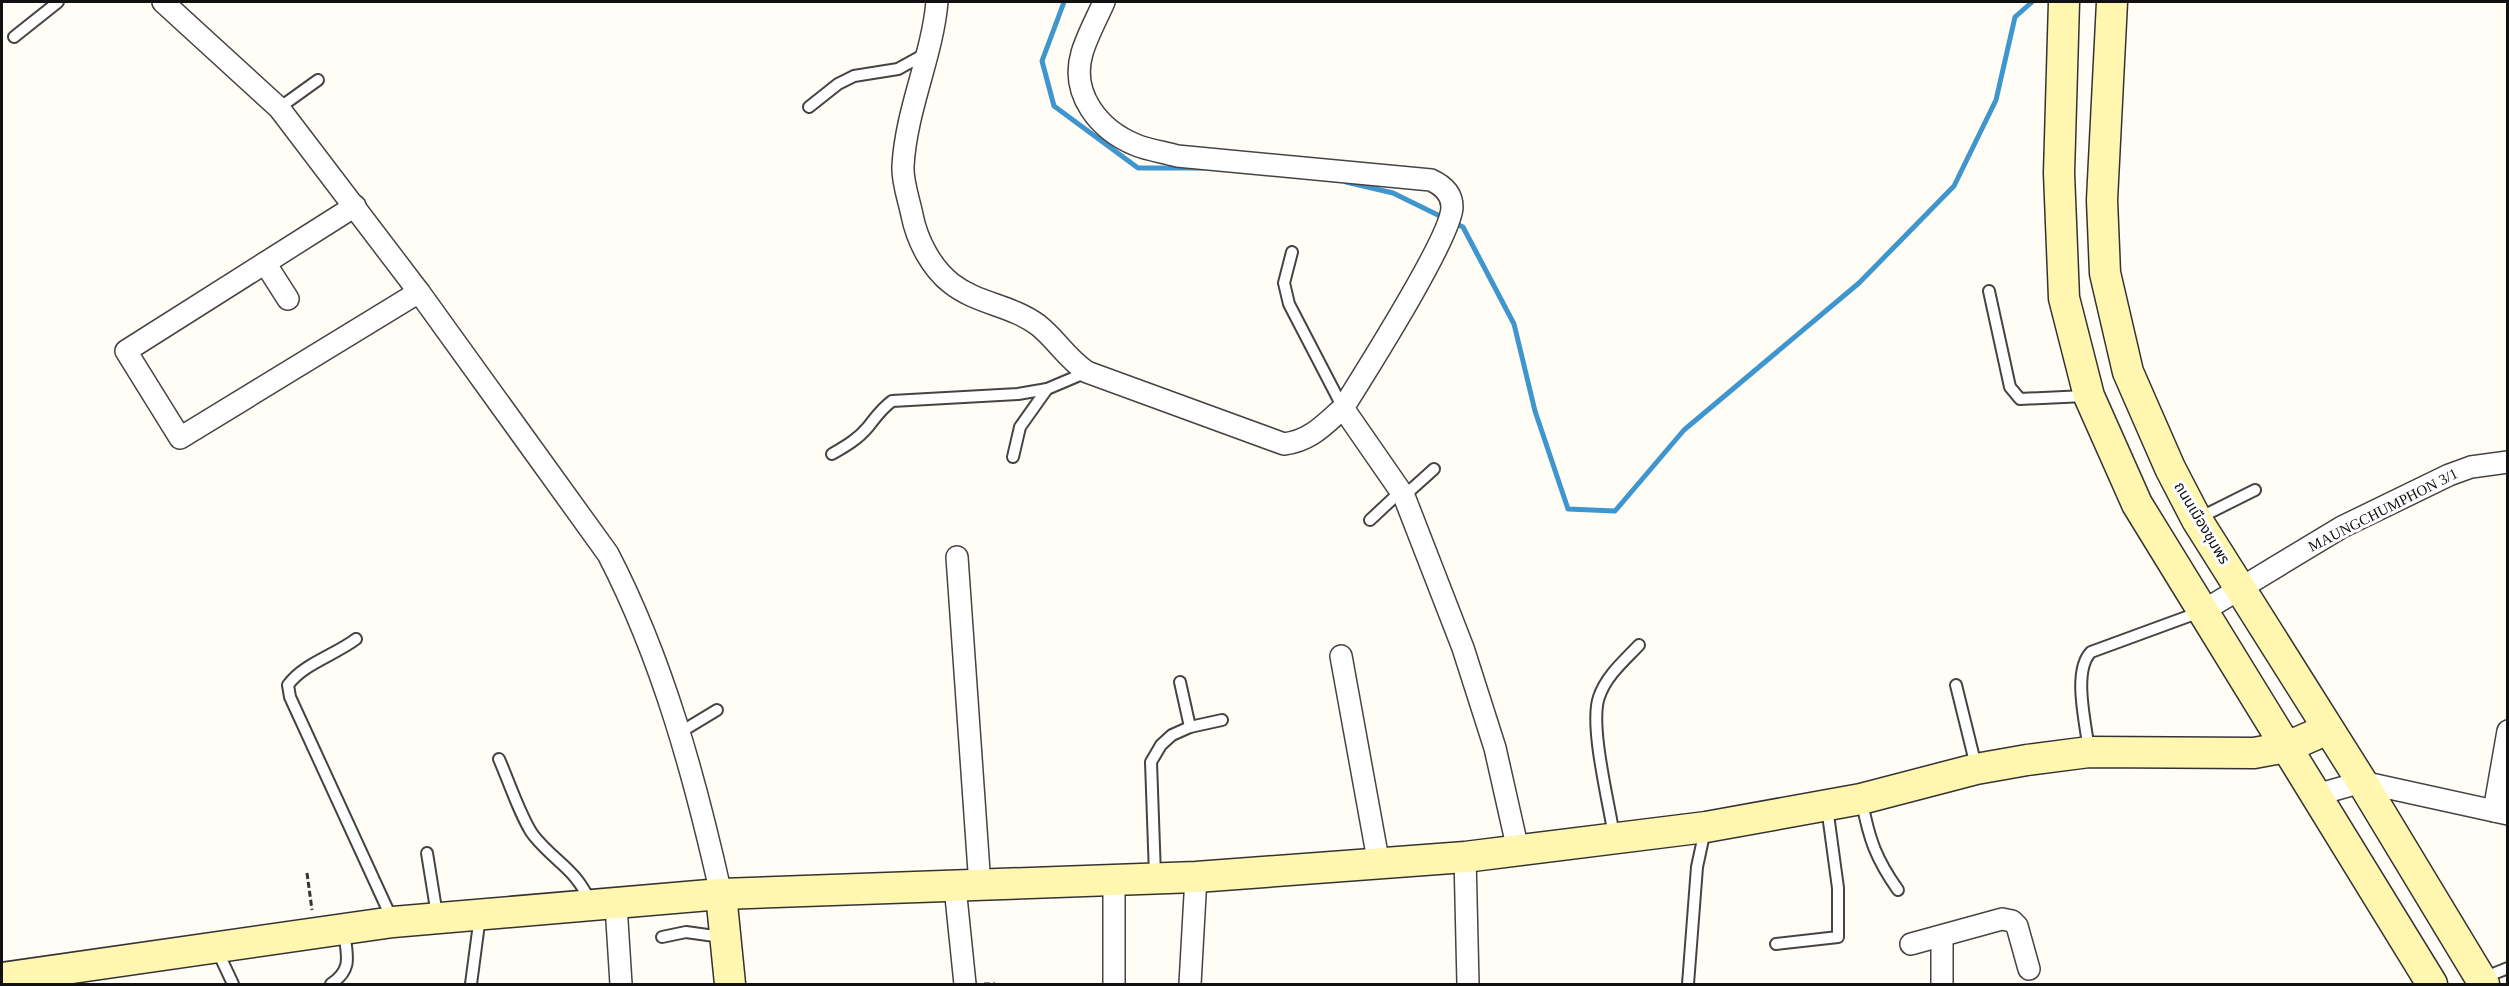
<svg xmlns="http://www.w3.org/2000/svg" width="2509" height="986" font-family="'Times New Roman','Noto Sans Thai',serif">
<rect width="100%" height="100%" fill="#fffdf5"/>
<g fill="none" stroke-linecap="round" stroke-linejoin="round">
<g stroke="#3f96cf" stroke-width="5">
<path d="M1064,2L1042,61L1054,106L1138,168H1203"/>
<path d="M1346,182L1393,193L1444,218"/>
<path d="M1452,222L1463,227L1514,324L1535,411L1568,509L1615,511L1684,430L1859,283L1954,186L1996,100L2015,17L2032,2"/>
</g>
<g stroke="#444" stroke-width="14">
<g id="lane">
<path d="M14,37L58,2"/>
<path d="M809,107L838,84L854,76L898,69L927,53"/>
<path d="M279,108L318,80"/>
<path d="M1292,252L1284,283L1289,304L1343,408"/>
<path d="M1989,291L2010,387L2020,399L2085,396"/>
<path d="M832,454C846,446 858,439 868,427C876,417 881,409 892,401L1018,394L1047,389L1087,372"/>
<path d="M1013,457L1020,427L1047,389"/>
<path d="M1404,496L1434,469"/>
<path d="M2199,518L2255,490"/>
<path d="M1370,520L1401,491"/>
<path d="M356,639C335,655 303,664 288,685L290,697L392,919"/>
<path d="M1180,682L1190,727"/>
<path d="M1956,685L1976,766"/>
<path d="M679,733L717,710"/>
<path d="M2089,751C2086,724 2072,671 2091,652L2200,612"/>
<path d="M499,759C508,779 522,821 534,836C557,864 574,867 591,903"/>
<path d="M1862,802C1869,839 1876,859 1898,890"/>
<path d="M1614,836C1609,803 1589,725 1599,697C1606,676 1624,661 1639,645"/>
<path d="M427,853L437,915"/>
<path d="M1155,875L1151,762L1161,745L1172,735L1190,727L1222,720"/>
<path d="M662,937L686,932L722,937"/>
<path d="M1776,944L1838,937V888L1827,807"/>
<path d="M217,950L233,984"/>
<path d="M2483,978L2508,968"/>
<path d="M331,984C353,969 347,956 344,932"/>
<path d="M471,984L480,916"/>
<path d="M1688,984L1697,867L1705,830"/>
</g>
</g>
<g stroke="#444" stroke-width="24">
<g id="street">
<path d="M163,2L279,108L419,292L608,554C663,660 695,778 721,894"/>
<path d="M937,2C932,57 906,110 903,166C902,181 909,200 912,215C917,240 931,268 952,284C978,304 1011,305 1038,325C1056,339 1067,359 1087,372L1284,444C1310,441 1324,425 1343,408"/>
<path d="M1104,2C1097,18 1087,36 1082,53C1070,94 1099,130 1136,145C1148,150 1163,152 1177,156L1431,180C1442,185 1452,193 1452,207C1452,236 1363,376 1343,408L1404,496L1463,648L1495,748L1518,850"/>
<path d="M355,206L126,351L180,438L419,292"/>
<path d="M265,263L288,299"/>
<path d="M957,557L980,886"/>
<path d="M2203,611L2342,527L2449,475L2471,467L2508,462"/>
<path d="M1341,656L1379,865"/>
<path d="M2316,795L2362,782L2508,814"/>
<path d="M2494,811L2508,731"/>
<path d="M1465,857L1468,984"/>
<path d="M1114,881V984"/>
<path d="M955,887L965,984"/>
<path d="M616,905L621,984"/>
<path d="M1942,937V984"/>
<path d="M1911,944L2002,919L2012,921L2017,926L2029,969"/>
<path d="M1190,984L1196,877"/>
</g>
</g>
<g stroke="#333" stroke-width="33">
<g id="secondary">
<path d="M2064,2L2059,173L2064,298L2089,396L2137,504L2432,984"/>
<path d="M2112,2L2102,200L2105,273L2128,372L2170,468L2197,520L2362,782L2484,984"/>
<path d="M721,894L730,984"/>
<path d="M2,978L393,922L721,894L1196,877L1465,857L1706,827L1861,799L1976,769L2027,760L2089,752L2254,753L2287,747L2328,729"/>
</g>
</g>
<g stroke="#333" stroke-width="3" stroke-dasharray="6 3" stroke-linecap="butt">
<path d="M307,873L312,910"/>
<path d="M984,984H995"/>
</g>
<use href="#lane" stroke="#fff" stroke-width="10"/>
<use href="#street" stroke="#fff" stroke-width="21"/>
<use href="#secondary" stroke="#fff6b0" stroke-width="30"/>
</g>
<g text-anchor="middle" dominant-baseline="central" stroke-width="6" stroke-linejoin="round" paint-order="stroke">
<g font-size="15" fill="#111" stroke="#fff">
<text transform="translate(2383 510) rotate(-27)">MAUNGCHUMPHON 3/1</text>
<text transform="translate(2202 523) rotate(59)">ถนนเมืองชุมพร</text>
</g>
</g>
<rect width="2509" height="986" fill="none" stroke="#111111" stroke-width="6"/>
</svg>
